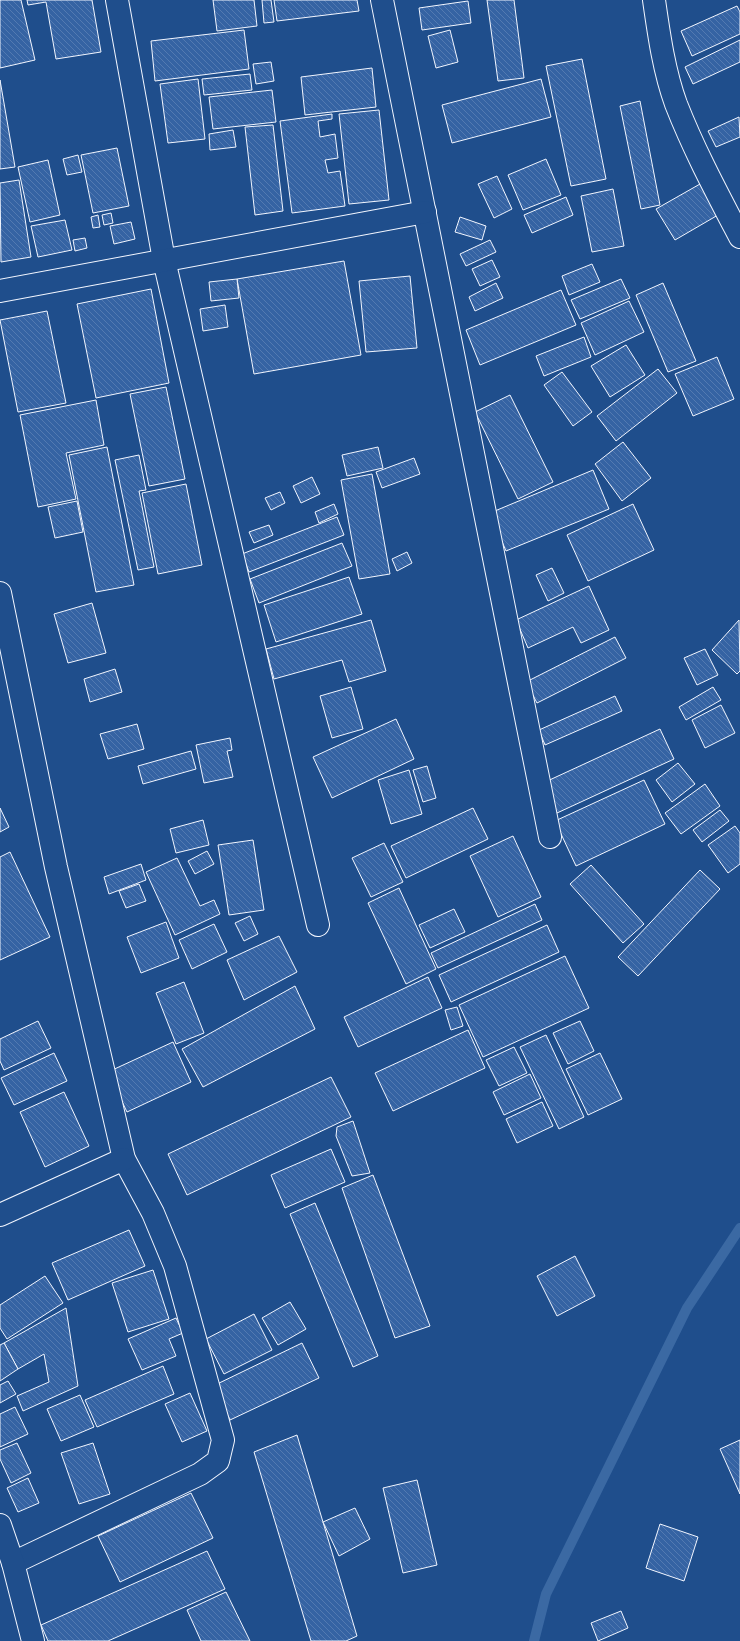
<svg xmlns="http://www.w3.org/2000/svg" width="740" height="1641" font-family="'Asap Condensed',sans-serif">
<defs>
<pattern id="building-back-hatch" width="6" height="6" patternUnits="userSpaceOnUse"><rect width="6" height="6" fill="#3563a3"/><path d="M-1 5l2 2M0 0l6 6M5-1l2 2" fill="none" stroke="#537ab1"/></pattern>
</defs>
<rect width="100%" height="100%" fill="#1f4e8c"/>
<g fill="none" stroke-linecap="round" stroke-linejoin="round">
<path stroke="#3b69a3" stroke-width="10" d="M534,1641L546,1594L687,1308L740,1228"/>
</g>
<g fill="url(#building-back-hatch)" stroke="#f2f6ff">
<path d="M0,0H21L35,60L0,68Z"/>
<path d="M27,0H92L101,52L56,59L46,2L28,5Z"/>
<path d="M213,0H254L257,26L217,31Z"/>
<path d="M262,0H271L274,22L264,23Z"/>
<path d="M274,0H357L359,11L277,21Z"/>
<path d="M487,0H514L524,78L498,81Z"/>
<path d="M468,1L471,23L422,30L419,8Z"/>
<path d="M737,6L740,12V34L692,56L681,31Z"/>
<path d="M244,30L249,69L155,81L151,41Z"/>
<path d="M450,30L458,62L436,68L428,36Z"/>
<path d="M740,40V62L693,84L685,67Z"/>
<path d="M582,59L606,179L571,186L546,66Z"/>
<path d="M271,62L274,81L256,84L253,64Z"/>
<path d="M372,68L376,107L305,115L301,77Z"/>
<path d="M250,74L252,90L204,95L202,79Z"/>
<path d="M198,79L205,139L168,143L160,84Z"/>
<path d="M541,79L551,117L452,143L442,105Z"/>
<path d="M0,80L15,167L0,169Z"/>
<path d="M272,90L276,122L213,129L209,97Z"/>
<path d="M640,101L660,205L641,209L620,106Z"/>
<path d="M379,110L389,200L349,204L339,114Z"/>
<path d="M332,114V119L318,121L320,137L335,134L338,158L325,160L328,173L340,171L345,206L292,213L280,121Z"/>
<path d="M739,117L740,137L716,147L708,131Z"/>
<path d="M273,125L283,211L255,215L245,127Z"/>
<path d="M233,130L236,147L210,150L209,134Z"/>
<path d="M117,148L129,206L93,213L81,155Z"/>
<path d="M78,155L82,172L67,175L63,159Z"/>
<path d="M546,159L561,195L523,210L508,175Z"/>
<path d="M48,160L60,215L30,222L18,167Z"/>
<path d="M497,176L512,209L494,218L478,184Z"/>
<path d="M19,180L31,257L1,262L0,183Z"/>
<path d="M700,184L718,215L675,240L656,209Z"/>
<path d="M613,189L624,246L592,252L581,196Z"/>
<path d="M566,197L573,215L532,233L524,215Z"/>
<path d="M111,213L113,223L104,225L102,215Z"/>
<path d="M98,215L100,227L93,228L91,217Z"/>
<path d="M460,217L486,226L482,240L455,232Z"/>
<path d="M65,220L72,250L38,257L31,226Z"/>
<path d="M131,222L135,239L114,244L110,226Z"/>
<path d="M85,238L87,248L75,251L73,240Z"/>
<path d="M490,240L496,252L466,266L460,254Z"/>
<path d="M492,260L500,277L480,286L472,269Z"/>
<path d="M344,261L361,355L254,374L237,279Z"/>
<path d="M592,264L600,282L569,295L562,276Z"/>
<path d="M410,276L417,348L366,352L359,281Z"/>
<path d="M237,279L239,298L211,301L209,282Z"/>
<path d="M621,279L630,298L580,319L571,300Z"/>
<path d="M496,283L503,298L475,311L469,297Z"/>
<path d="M663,283L696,361L668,372L636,295Z"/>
<path d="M151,289L169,383L96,398L77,304Z"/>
<path d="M561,290L576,325L480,365L466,330Z"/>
<path d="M629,301L644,332L595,355L581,323Z"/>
<path d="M225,305L228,327L203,331L200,309Z"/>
<path d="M47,311L66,403L18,412L0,320Z"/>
<path d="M584,337L591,357L544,376L536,356Z"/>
<path d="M626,345L645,375L610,397L591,366Z"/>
<path d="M717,357L734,399L693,416L675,374Z"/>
<path d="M658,369L677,393L616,441L597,416Z"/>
<path d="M562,372L592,412L573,426L544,385Z"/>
<path d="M166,387L185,479L149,486L130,394Z"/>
<path d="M510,395L553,482L518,499L475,412Z"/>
<path d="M96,400L104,445L66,453L76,499L38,507L20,415Z"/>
<path d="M623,442L651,478L622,501L595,464Z"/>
<path d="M107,447L134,585L96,592L69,455Z"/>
<path d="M378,447L383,468L347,476L342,455Z"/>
<path d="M139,455L146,490L139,491L154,567L138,570L115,460Z"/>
<path d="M414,458L420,474L382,488L376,472Z"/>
<path d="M593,470L609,509L506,551L490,513Z"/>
<path d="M372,474L390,574L359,579L341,480Z"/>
<path d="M312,477L320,494L301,503L293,486Z"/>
<path d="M186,484L202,565L158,574L142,493Z"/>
<path d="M280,492L285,503L271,510L265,498Z"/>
<path d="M77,501L83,532L55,538L48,507Z"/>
<path d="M334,504L338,514L319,523L315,512Z"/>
<path d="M633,504L654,550L588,581L567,535Z"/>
<path d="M337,517L344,535L249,572L242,554Z"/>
<path d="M269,525L273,535L254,543L249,532Z"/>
<path d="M342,543L352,566L259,603L250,579Z"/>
<path d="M407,552L412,563L397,571L392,559Z"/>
<path d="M552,568L564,593L548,601L536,575Z"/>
<path d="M349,577L362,614L276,642L264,605Z"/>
<path d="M589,586L609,630L581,643L573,627L528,648L516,620Z"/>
<path d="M92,603L106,653L68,663L54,614Z"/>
<path d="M371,620L386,671L349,682L342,660L274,679L266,649Z"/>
<path d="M739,620L740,671L737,674L712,650Z"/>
<path d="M615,637L626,658L537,703L526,682Z"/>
<path d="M705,649L718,675L697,685L684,658Z"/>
<path d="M115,669L122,692L90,702L84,679Z"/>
<path d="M351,687L363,729L332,738L320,696Z"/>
<path d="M713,687L721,700L686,720L679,707Z"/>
<path d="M615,696L622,711L545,745L539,730Z"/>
<path d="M721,705L735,733L705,748L692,720Z"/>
<path d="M396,719L414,759L332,798L313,757Z"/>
<path d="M137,724L144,749L108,759L100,734Z"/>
<path d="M660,729L674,759L557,813L543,783Z"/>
<path d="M230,738L232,750L227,751L233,777L204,783L196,745Z"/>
<path d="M191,751L196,769L143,784L138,766Z"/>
<path d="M678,763L695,784L672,802L656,780Z"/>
<path d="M427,766L436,798L423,802L413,770Z"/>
<path d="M409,770L422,814L391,824L378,780Z"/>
<path d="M644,780L665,824L576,866L555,821Z"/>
<path d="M705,784L720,806L681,834L665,813Z"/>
<path d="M0,808L9,827L0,832Z"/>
<path d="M473,808L488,839L406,878L391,846Z"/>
<path d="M720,810L729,821L702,842L693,830Z"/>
<path d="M203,820L209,845L176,853L170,829Z"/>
<path d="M735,826L740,833V864L728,873L708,845Z"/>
<path d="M513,836L541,897L498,917L470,856Z"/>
<path d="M253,840L264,910L229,915L218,845Z"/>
<path d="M384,843L403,882L371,897L352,858Z"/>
<path d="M207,851L214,864L195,874L188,861Z"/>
<path d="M10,852L50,937L0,960V857Z"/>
<path d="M177,858L200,906L214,900L220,914L175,935L146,872Z"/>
<path d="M141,864L146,880L109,894L104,877Z"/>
<path d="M591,865L644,924L623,943L570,884Z"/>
<path d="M700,870L720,889L638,976L618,957Z"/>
<path d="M139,884L146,901L126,908L119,891Z"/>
<path d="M399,888L436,969L406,984L368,903Z"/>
<path d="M535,904L542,920L438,968L431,953Z"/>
<path d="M454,909L465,932L430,948L419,925Z"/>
<path d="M250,916L258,934L244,941L235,923Z"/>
<path d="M166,922L179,958L141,973L127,937Z"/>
<path d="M214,924L227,952L192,969L179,940Z"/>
<path d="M547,925L559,952L451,1002L439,975Z"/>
<path d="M279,936L297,972L244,1000L227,960Z"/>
<path d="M565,956L589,1008L483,1057L459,1005Z"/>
<path d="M428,977L442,1008L358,1047L344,1017Z"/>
<path d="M184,982L204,1033L176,1044L156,993Z"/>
<path d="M295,986L315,1029L203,1087L182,1049Z"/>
<path d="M457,1007L463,1026L451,1030L445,1010Z"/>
<path d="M38,1021L51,1048L4,1070L0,1061V1039Z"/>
<path d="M580,1021L594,1051L568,1064L553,1033Z"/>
<path d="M468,1030L485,1068L393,1111L375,1073Z"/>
<path d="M546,1035L584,1117L559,1129L520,1047Z"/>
<path d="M173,1042L191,1082L127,1112L108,1072Z"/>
<path d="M514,1047L527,1073L499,1086L486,1060Z"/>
<path d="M54,1053L67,1081L14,1105L1,1078Z"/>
<path d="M600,1053L622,1099L588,1115L566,1069Z"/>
<path d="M530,1074L541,1098L504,1115L493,1092Z"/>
<path d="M331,1077L351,1117L187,1195L168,1154Z"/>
<path d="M64,1092L89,1146L45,1167L20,1112Z"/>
<path d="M542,1102L553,1126L517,1143L506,1119Z"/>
<path d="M353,1121L370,1173L352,1176L336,1136L337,1127Z"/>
<path d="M331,1149L345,1182L285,1208L271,1175Z"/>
<path d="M373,1175L430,1326L395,1338L342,1188Z"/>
<path d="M315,1203L378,1356L353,1367L290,1214Z"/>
<path d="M129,1230L145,1266L68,1300L52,1263Z"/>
<path d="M575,1256L595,1296L557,1316L537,1276Z"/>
<path d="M153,1270L169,1319L128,1332L112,1283Z"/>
<path d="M45,1276L63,1303L7,1339L0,1328V1305Z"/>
<path d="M290,1302L306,1329L278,1345L262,1318Z"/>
<path d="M66,1308L78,1386L23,1411L17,1396L49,1382L44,1354L18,1369L4,1343Z"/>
<path d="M254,1314L272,1350L224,1374L206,1339Z"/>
<path d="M176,1318L183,1333L169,1339L176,1356L142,1370L128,1339Z"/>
<path d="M4,1343L18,1369L0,1381V1345Z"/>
<path d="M302,1343L319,1378L230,1420L213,1386Z"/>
<path d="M163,1366L174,1394L97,1427L85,1400Z"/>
<path d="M8,1381L16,1394L0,1403V1385Z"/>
<path d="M190,1393L207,1431L182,1442L165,1404Z"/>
<path d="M80,1395L94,1427L61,1441L47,1409Z"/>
<path d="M15,1407L28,1434L0,1447V1414Z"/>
<path d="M297,1435L357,1636L346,1641H311L254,1452Z"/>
<path d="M740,1440V1494L720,1449Z"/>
<path d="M17,1443L31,1473L11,1483L0,1459V1450Z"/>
<path d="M93,1443L110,1494L79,1504L61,1453Z"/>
<path d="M28,1478L39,1503L18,1512L7,1488Z"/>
<path d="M417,1480L437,1565L403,1573L383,1488Z"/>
<path d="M191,1493L213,1538L120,1582L98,1536Z"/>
<path d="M355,1508L370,1539L339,1556L323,1522Z"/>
<path d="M660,1524L698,1537L684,1581L646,1568Z"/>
<path d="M207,1551L225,1589L108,1641H48L41,1625Z"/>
<path d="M226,1592L250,1641H201L187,1610Z"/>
<path d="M621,1611L628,1628L598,1641L591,1623Z"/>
</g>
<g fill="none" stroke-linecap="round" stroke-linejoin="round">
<g stroke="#f2f6ff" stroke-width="24">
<g id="minor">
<path d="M117,0L164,260L318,925"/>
<path d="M382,0L550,837"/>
<path d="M654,0C659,35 664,71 676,104C694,150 717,193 740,237"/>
<path d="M0,291L425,212"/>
<path d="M0,593L56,867L124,1159L153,1213L175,1266L223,1440L218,1461L200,1474L13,1563"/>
<path d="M0,1215L124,1159"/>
<path d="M0,1525L13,1563L33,1641"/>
</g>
</g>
<use href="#minor" stroke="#1f4e8c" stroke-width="22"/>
</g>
</svg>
